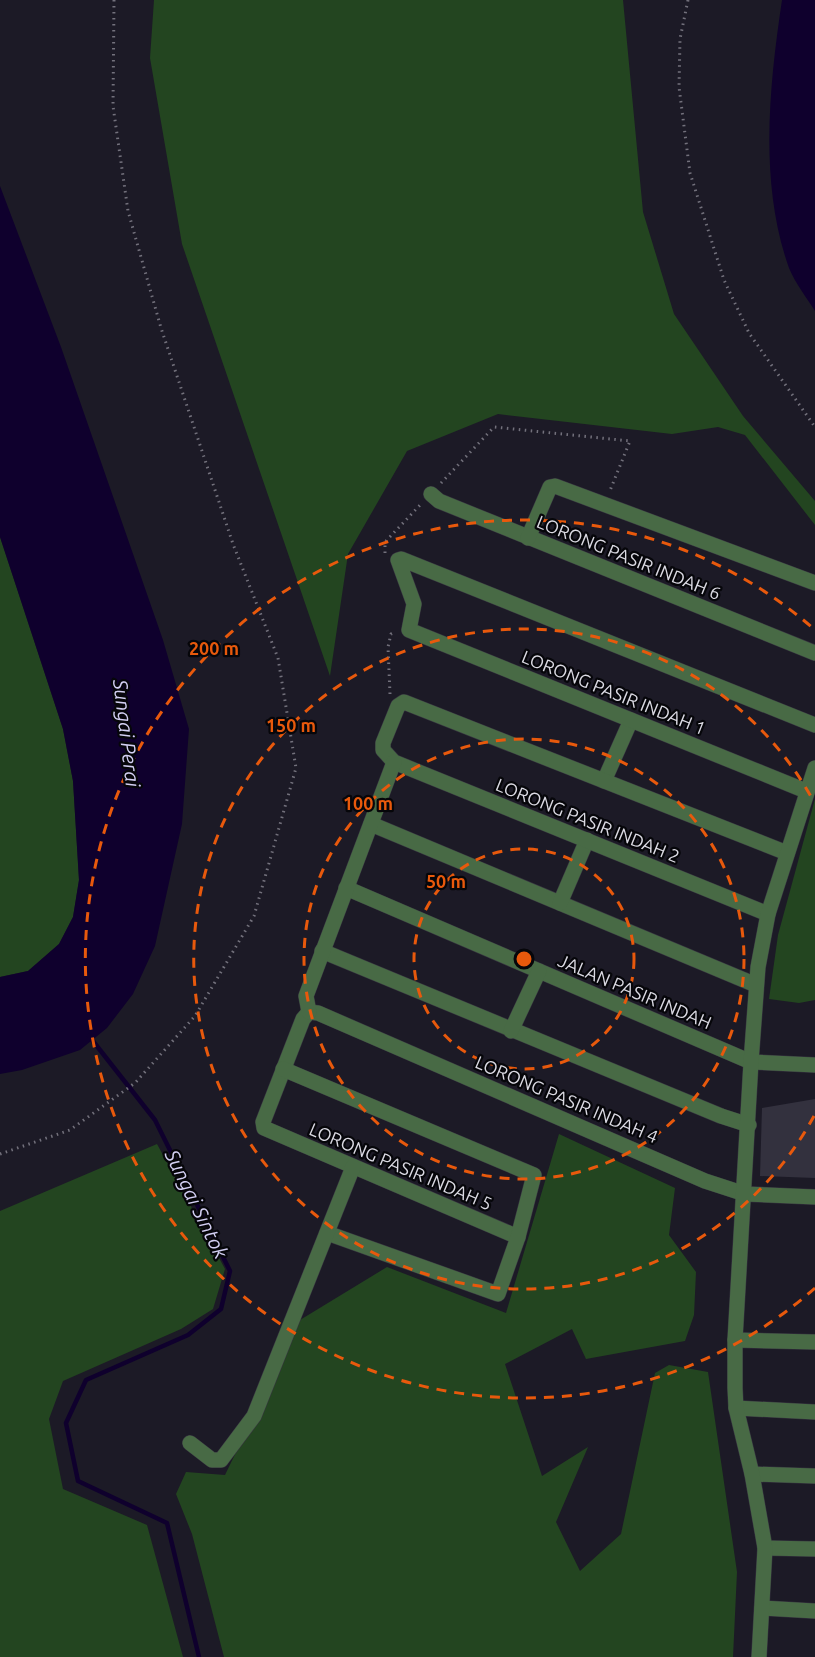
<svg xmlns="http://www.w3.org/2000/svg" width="815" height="1657" font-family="Ubuntu,sans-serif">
<rect width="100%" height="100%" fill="#1c1a26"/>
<g fill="#234520">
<path d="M154,0H623L643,212L674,314L743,416L815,501V525L745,435L718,427L672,434L498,414L407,451L348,554L330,676L182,244L150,58Z"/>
<path d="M0,537L63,729L73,781L79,880L73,917L59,944L28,971L0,977Z"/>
<path d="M815,799V1000L799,1003L769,999L778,935Z"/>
<path d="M559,1134L675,1188L669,1235L696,1272L694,1315L685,1341L586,1359L572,1329L505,1364L542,1476L588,1447L556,1522L580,1571L621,1534L655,1373L669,1365L708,1372L737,1572L733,1657H224L192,1534L176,1494L186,1472L225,1475L300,1320L387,1267L506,1313Z"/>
<path d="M157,1144L225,1269L213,1309L181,1329L63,1381L49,1419L63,1489L147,1525L183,1657H0V1211Z"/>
</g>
<g fill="#0f002d">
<path d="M782,0H815V311C807,298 795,283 789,268C759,184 769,87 782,0Z"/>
<path d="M0,186L61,347L163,640L189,729L182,824L155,946L133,994L107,1028L80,1050L22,1070L0,1074V977L28,971L59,944L73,917L79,880L73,781L63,729L0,537Z"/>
</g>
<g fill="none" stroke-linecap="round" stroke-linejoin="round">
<path stroke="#0f002d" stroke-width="4.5" d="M89,1036L155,1120L230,1271L221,1309L188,1335L86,1380L66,1423L78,1481L167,1523L199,1657"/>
</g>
<path fill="#33313e" d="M815,1099V1178L760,1176L762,1108Z"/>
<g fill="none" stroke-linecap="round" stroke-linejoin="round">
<g stroke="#373540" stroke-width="16">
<g id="minor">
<path d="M431,494L439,501L815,653"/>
<path d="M528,538L550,487L555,486L815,583"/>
<path d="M604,781L631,720"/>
<path d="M806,791L409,630L414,604L398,560L401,559L815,725"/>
<path d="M371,824L756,985"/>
<path d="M346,888L751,1062L815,1065"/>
<path d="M560,903L587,840"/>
<path d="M768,914L394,762L383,750V743L398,706L404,702L787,853"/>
<path d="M322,951L721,1116L749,1125"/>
<path d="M309,1012L318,1013L705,1181L745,1194L815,1197"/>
<path d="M309,1012L303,1019L263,1122L264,1128L518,1237"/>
<path d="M309,1012L306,996L394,762"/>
<path d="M511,1031L539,971"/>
<path d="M283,1069L534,1175L518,1237L498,1294L327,1233"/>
<path d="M735,1340L815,1342"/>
<path d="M736,1408L815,1412"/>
<path d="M190,1443L212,1460H221L254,1416L353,1167"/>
<path d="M752,1474L815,1476"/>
<path d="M765,1548L815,1549"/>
<path d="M762,1608L815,1611"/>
<path d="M759,1657L765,1548L752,1474L736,1408L735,1388V1340L751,1062L758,967L768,914L815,768"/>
</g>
</g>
<g stroke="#73717c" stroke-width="3" stroke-dasharray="1.5 4.5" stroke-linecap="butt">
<path d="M688,0L680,39L679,87L690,173L724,280L749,333L815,427"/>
<path d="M441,483L494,427L630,441L609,493"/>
<path d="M385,553V542L422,503"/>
<path d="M390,694L388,647L391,634L396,632"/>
<path d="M0,1154L70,1130L135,1083L195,1016L254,916L296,768L278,658L233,544L161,328L128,211L113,106L114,0"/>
</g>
<use href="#minor" stroke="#486a45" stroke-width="15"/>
</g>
<g fill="none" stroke="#e8590c" stroke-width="3" stroke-dasharray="10 8">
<circle cx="524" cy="959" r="110"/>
<circle cx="524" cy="959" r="220"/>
<path d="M814 1116A330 330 0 1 1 814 802"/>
<path d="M815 1288A439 439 0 1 1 815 630"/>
</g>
<g text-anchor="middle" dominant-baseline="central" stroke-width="4.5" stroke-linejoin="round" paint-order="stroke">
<g font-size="18" fill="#dbdae3" stroke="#06060a">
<text transform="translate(629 557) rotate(22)">LORONG PASIR INDAH 6</text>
<text transform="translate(614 692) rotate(22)">LORONG PASIR INDAH 1</text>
<text transform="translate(588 820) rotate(22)">LORONG PASIR INDAH 2</text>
<text transform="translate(635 991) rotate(23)">JALAN PASIR INDAH</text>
<text transform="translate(567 1099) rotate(23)">LORONG PASIR INDAH 4</text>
<text transform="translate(401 1166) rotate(23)">LORONG PASIR INDAH 5</text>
</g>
<g font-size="20" font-style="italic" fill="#d3cff3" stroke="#06060a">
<text transform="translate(127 733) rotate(83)">Sungai Perai</text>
<text transform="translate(197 1204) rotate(64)">Sungai Sintok</text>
</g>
</g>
<circle cx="524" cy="959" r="9" fill="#e8590c" stroke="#06060a" stroke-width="3"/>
<g font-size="18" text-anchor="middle" font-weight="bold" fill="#e8590c" stroke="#06060a" stroke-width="4.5" stroke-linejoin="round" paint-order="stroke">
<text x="214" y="655">200 m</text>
<text x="291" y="732">150 m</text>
<text x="368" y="810">100 m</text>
<text x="446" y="888">50 m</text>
</g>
</svg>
